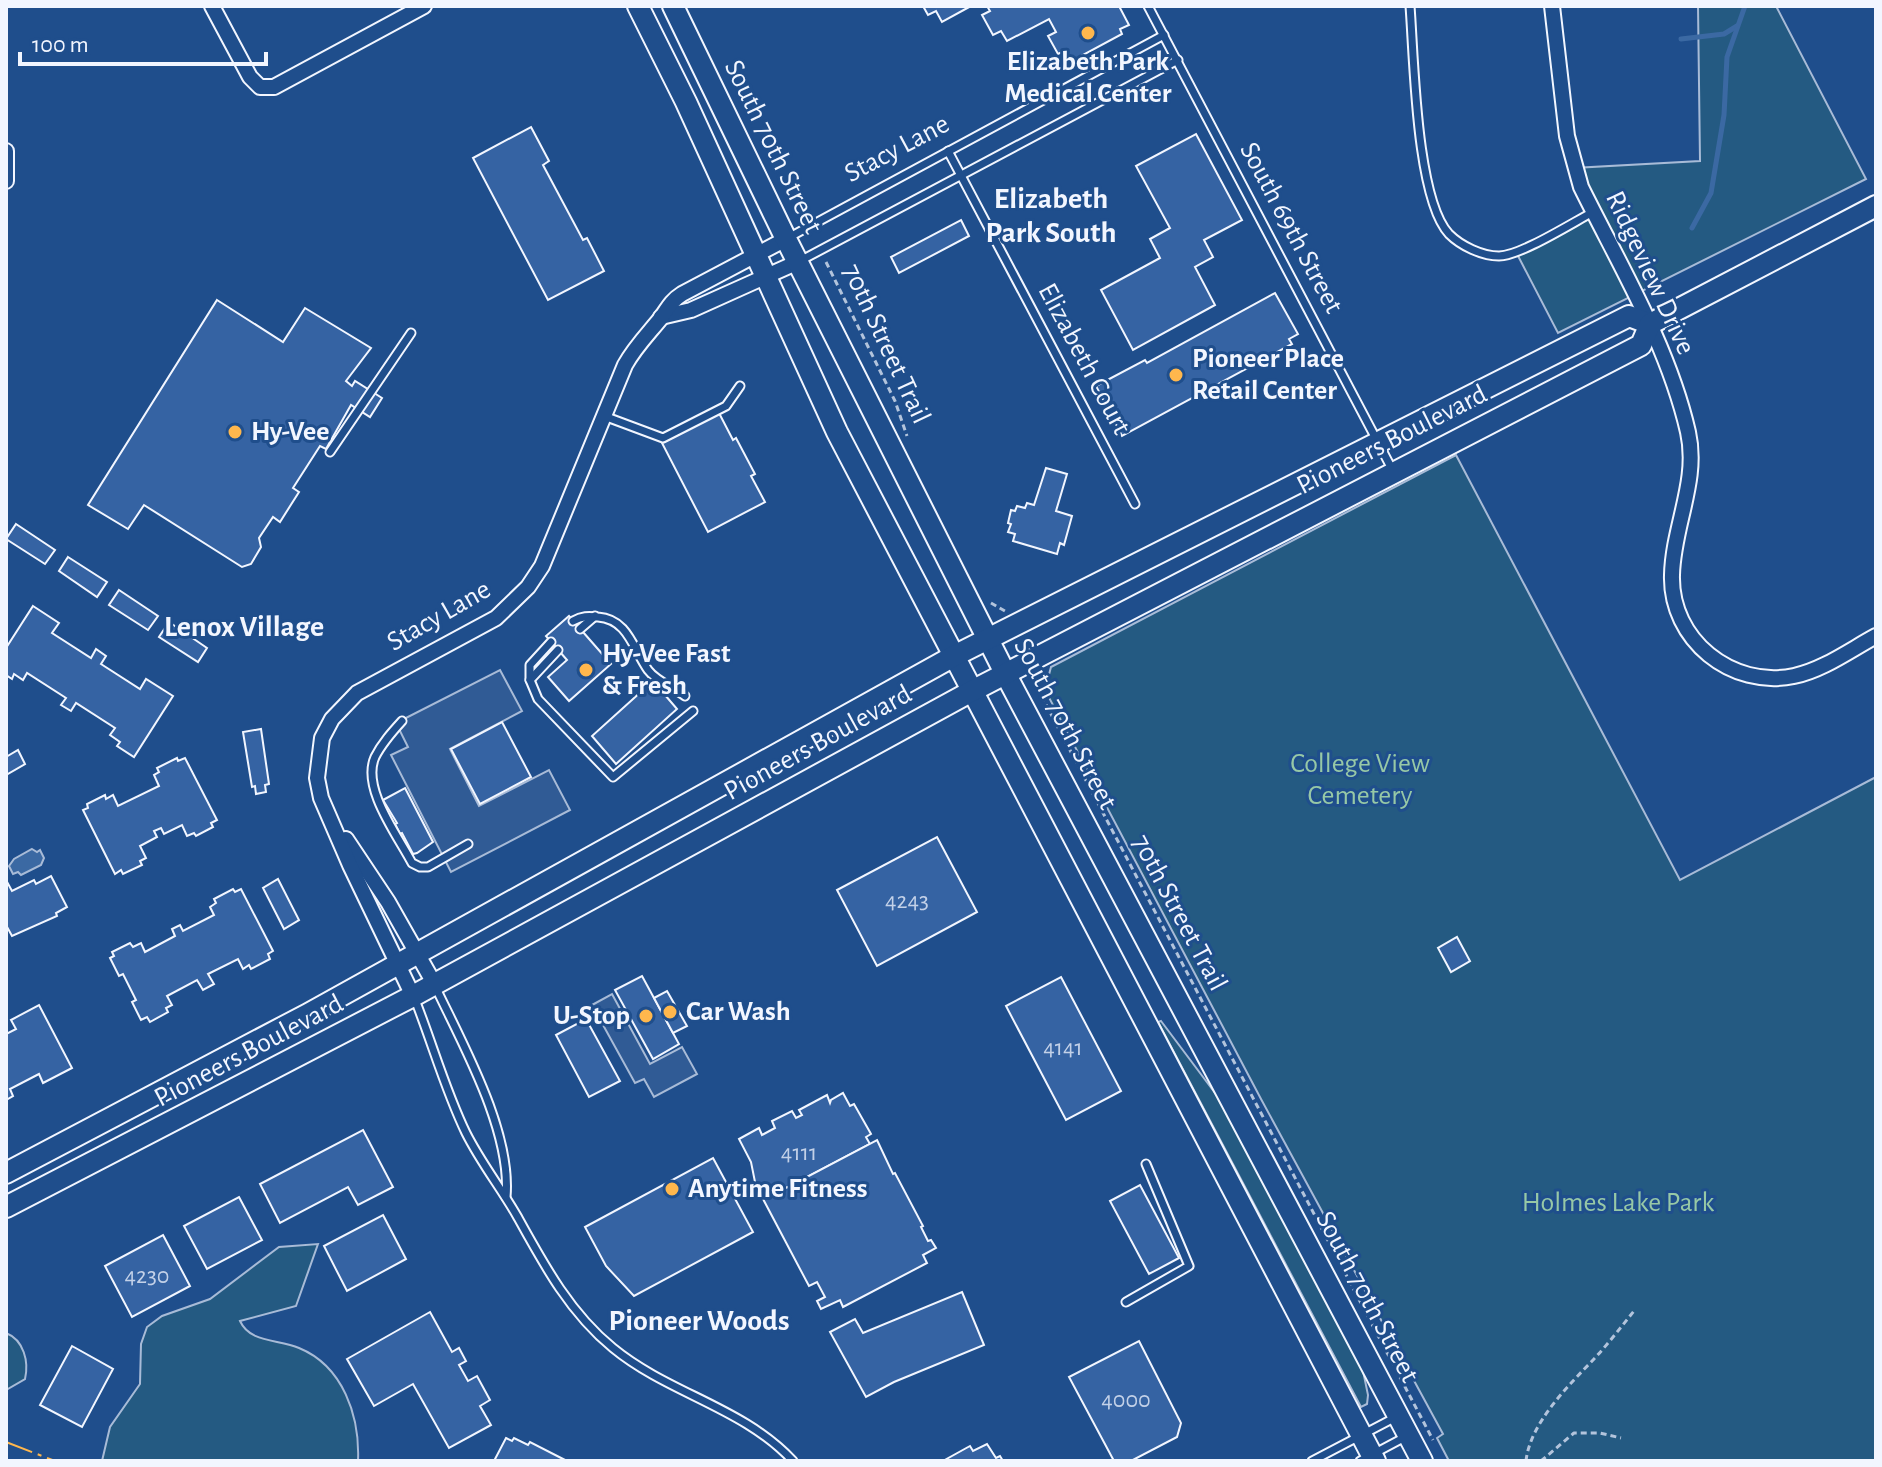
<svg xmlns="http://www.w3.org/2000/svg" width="1882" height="1467" font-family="'Alegreya Sans',sans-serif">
<rect width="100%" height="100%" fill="#1f4e8c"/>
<g fill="#245a82" stroke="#a8bbd7" stroke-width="2">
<path d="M1698,6H1776L1866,179L1558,333L1516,252L1593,212L1574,168L1700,161Z"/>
<path d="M1456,455L1680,880L1876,777V1461H1449L1437,1438L1443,1434L1261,1099L1045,690L1051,667Z"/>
<path d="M1161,1021L1221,1101L1362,1366L1368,1395L1367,1404L1361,1407L1158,1022Z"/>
<path d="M318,1244L296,1306L240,1321C250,1343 278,1339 299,1348C343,1366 360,1416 358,1461H102L110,1427L140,1384L141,1344L147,1327L162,1316L210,1299L279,1247Z"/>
<path d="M6,1333C24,1340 29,1362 25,1379L6,1390Z"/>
</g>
<g fill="#305b95" stroke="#a8bbd7" stroke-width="2">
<path d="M500,670L522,711L450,749L479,806L549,770L570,810L451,872L391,755L408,747L396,723Z"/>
<path d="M612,994L650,1064L682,1047L697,1074L654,1097L644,1079L635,1083L592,1005Z"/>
</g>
<path fill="#3b69a3" stroke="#a8bbd7" stroke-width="2" d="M32,849L37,852L40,850L44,858L41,865L21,875L18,872L13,874L9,866L14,859Z"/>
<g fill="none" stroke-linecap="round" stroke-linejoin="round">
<g stroke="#3b69a3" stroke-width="5">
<path d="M1681,39L1724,34L1737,26"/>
<path d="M1692,228L1711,193L1724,115L1727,57L1745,6"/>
</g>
</g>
<g fill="#3563a3" stroke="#f2f6ff" stroke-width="2">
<path d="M923,6H971L942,22L936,11L928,15Z"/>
<path d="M987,6H1119L1129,25L1120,29L1122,34L1072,61L1066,50L1058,54L1048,36L1056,32L1049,19L1007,41L1001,31L993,35L982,15L990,11Z"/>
<path d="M531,127L549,161L543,165L583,240L587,238L604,271L548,300L473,158Z"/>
<path d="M1196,134L1242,220L1204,240L1213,257L1195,267L1215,305L1133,350L1101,290L1160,258L1150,239L1170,228L1136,166Z"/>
<path d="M961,220L969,236L899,273L891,257Z"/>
<path d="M1275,293L1298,334L1289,339L1292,344L1122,436L1096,386L1145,360L1147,363Z"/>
<path d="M217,300L283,342L305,308L371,348L346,381L352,386L355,381L382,398L370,417L351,405L326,449L320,446L293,488L299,492L280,522L273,517L259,538L261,547L251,564L242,567L144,505L128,529L88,505Z"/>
<path d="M719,413L733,440L736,438L755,474L751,476L765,502L708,532L662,443Z"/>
<path d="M1046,468L1067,474L1056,511L1072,516L1064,545L1060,543L1057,554L1013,541L1015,534L1008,532L1011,524L1008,523L1011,510L1015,511L1017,506L1025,508L1027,503L1034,505Z"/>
<path d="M16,524L55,550L45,564L6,539Z"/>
<path d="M68,557L107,582L97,597L59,571Z"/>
<path d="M119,590L158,616L148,630L109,605Z"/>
<path d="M33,606L59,623L52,633L91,658L96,649L106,656L101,664L140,689L146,679L173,696L134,757L117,746L120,742L110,735L115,728L76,703L71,711L61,705L66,698L27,673L23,680L14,674L12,679L6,675V648Z"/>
<path d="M569,616L611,664L569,701L548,677L567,660L546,636Z"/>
<path d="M169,622L207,648L198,662L159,637Z"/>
<path d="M653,681L677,709L616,764L592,736Z"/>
<path d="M502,722L531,777L480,804L451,749Z"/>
<path d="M261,729L269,784L265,785L266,792L256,794L255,786L252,787L243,732Z"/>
<path d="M18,750L25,764L6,775V757Z"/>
<path d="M177,758L178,761L185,758L217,820L211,823L213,827L196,836L194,833L187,836L182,825L164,834L161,828L154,831L157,837L140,846L146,858L140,861L142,865L123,874L121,870L115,874L83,810L88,808L87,804L105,795L106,799L113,795L118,806L159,786L154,775L159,772L157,768Z"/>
<path d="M405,788L433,842L417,853L413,854L402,833L400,834L395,824L397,823L383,800Z"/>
<path d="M937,837L977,912L877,966L837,890Z"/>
<path d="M51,876L67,907L56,913L57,916L12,936L6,925V880L12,891L34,880L36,884Z"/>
<path d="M278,879L299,920L284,929L263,888Z"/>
<path d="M233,889L235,892L241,889L273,951L268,954L270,959L251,969L249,965L243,969L238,959L208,974L214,984L203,990L197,980L167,996L172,1005L166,1008L168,1012L150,1022L147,1017L141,1020L132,1002L136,1000L123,974L119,976L110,958L114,956L112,952L130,943L133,947L141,943L145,952L175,936L172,929L180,925L183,931L214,915L210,907L216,903L214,899Z"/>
<path d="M1457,937L1470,961L1451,972L1438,948Z"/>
<path d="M642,976L679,1044L653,1059L615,990Z"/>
<path d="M1061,977L1121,1091L1066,1120L1006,1006Z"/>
<path d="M667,991L687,1026L673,1033L654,998Z"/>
<path d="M39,1005L72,1068L43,1083L39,1074L10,1089L13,1096L6,1100V1034L16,1029L11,1020Z"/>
<path d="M586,1019L620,1081L589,1097L556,1035Z"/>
<path d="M843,1093L850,1106L854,1104L871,1134L866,1137L870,1144L771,1196L769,1193L762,1197L755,1182L751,1162L739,1139L759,1128L762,1135L775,1128L772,1121L792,1111L796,1118L802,1115L799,1110L827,1095L830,1103L831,1100Z"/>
<path d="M363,1130L393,1187L358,1205L348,1187L280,1223L260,1184Z"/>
<path d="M877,1140L893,1174L895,1173L923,1226L921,1227L928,1241L931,1240L936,1248L923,1255L927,1263L843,1307L840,1300L821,1309L817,1301L825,1297L817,1282L809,1286L762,1197L769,1193L771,1196Z"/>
<path d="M713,1158L753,1232L634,1296L606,1266L585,1227Z"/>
<path d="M1140,1185L1179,1258L1149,1274L1110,1201Z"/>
<path d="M239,1197L262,1240L207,1269L184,1226Z"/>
<path d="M383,1215L406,1259L347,1291L324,1246Z"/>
<path d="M163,1235L190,1286L132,1317L105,1266Z"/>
<path d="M962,1292L984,1345L894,1382L866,1397L830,1332L855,1319L863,1333Z"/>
<path d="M430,1312L452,1352L459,1348L466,1361L459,1365L468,1381L477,1376L490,1400L480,1406L491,1425L449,1448L413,1384L374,1406L347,1359Z"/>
<path d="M1139,1341L1181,1423L1177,1437L1131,1461H1114L1069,1377Z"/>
<path d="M72,1346L113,1369L82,1427L40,1405Z"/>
<path d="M506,1438L512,1441L514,1438L528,1445L530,1442L567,1461H494Z"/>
<path d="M987,1444L996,1458L1000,1456L1003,1461H943L970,1446L973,1451Z"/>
</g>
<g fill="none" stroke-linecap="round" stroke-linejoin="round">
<g stroke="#f2f6ff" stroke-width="11">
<g id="service">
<path d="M1148,6L1392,469"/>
<path d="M1410,6C1414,57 1416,199 1449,234C1461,246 1482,256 1499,256C1520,256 1572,223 1593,212"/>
<path d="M948,151L1135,504"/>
<path d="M786,239L1164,35"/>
<path d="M798,262L1178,60"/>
<path d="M604,416L663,438L726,406L740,386"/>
<path d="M330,452L411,333"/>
<path d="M573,621C582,616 588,616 598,617C628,619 633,649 648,670C656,681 674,688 685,696"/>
<path d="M580,629L595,616"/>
<path d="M551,642L530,665V680L538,699L613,777L693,711"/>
<path d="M530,680L558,650"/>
<path d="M402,721C392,732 382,743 375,757C361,788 398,836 412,863L420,867H428L468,844"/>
<path d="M435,986C463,1045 512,1132 506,1197"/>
<path d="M414,997C432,1042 445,1090 466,1133C481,1163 501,1188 517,1216C544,1265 570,1313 613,1348C669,1394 743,1407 793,1461"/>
<path d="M1126,1302L1189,1266L1146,1164"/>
<path d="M1312,1461L1396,1417"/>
<path d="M1360,1461L1407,1436"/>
</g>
</g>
<g stroke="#f2f6ff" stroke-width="18">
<g id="minor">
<path d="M212,6L250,77L260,87H274L424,6"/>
<path d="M1552,6L1567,136L1581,187C1620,266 1668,345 1688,432C1699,481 1673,526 1672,575C1670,640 1732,689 1794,676C1823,670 1850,650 1876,636"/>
<path d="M6,151V181"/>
<path d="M661,317L691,310L798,262"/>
<path d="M346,839L388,902L435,985"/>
<path d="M413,996L350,865L321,798L317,778L322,738L332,719L357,693L496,618L528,587L542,566L625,365C635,347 648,334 661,318C668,308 671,301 682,294L786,239"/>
</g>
</g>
<g stroke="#f2f6ff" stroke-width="24">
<g id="secondary">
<path d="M638,6L686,102L837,432L1375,1461"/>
<path d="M673,6L786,239L1005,673L1422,1461"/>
<path d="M6,1173L308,1014L954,656L1629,316L1650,324"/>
<path d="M6,1207L413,996L972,691L1641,345L1650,324L1876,206"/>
</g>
</g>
<g stroke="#b3c4dc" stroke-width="3" stroke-dasharray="6 4" stroke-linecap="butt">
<path d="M826,262L895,401L907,436"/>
<path d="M991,603L1005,611"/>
<path d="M1041,676V695L1433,1440"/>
<path d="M1526,1461C1530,1423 1569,1385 1594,1359C1608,1344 1621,1327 1634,1311"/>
<path d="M1541,1461L1574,1433H1600L1621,1438"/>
</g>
<use href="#service" stroke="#1f4e8c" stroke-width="7"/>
<use href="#minor" stroke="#1f4e8c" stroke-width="14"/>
<use href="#secondary" stroke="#1f4e8c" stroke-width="20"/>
<path stroke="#ffb74d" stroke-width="2" stroke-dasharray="28 6 4 6" stroke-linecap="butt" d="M6,1442L55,1461"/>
</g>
<g fill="#ffb74d" stroke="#1f4e8c" stroke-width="3">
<circle cx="1088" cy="33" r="8"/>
<circle cx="1176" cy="375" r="8"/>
<circle cx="235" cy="432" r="8"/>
<circle cx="586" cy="670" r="8"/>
<circle cx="670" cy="1012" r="8"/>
<circle cx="646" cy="1016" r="8"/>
<circle cx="672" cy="1189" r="8"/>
</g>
<g text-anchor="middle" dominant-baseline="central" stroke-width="6" stroke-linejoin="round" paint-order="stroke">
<g font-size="24" fill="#c3d1e8">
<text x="907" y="901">4243</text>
<text x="1063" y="1048">4141</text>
<text x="799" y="1153">4111</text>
<text x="147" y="1276">4230</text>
<text x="1126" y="1400">4000</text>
</g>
<g font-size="28" font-weight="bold" fill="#f2f6ff" stroke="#1f4e8c" text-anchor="start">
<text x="1088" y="62" text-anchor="middle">Elizabeth Park<tspan x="1088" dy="32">Medical Center</tspan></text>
<text x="1192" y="359">Pioneer Place<tspan x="1192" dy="32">Retail Center</tspan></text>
<text x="251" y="432">Hy-Vee</text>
<text x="602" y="654">Hy-Vee Fast<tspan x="602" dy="32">&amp; Fresh</tspan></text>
<text x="686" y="1012">Car Wash</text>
<text x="630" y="1016" text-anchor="end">U-Stop</text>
<text x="688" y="1189">Anytime Fitness</text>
</g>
<g font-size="28" fill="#f2f6ff" stroke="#1f4e8c">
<text transform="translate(773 147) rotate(64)">South 70th Street</text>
<text transform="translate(897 149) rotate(-28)">Stacy Lane</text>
<text transform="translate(1291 228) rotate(62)">South 69th Street</text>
<text transform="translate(1650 273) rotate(65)">Ridgeview Drive</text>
<text transform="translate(886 344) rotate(65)">70th Street Trail</text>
<text transform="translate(1084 359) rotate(62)">Elizabeth Court</text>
<text transform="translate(1392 440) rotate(-27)">Pioneers Boulevard</text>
<text transform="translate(439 616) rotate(-30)">Stacy Lane</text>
<text transform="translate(1065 724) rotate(62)">South 70th Street</text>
<text transform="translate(818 743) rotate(-29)">Pioneers Boulevard</text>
<text transform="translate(1179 913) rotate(62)">70th Street Trail</text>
<text transform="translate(249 1051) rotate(-28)">Pioneers Boulevard</text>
<text transform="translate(1367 1297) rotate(62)">South 70th Street</text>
</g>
<g font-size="28" fill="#97c8a6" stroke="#1f4e8c">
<text x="1360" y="764">College View<tspan x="1360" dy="32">Cemetery</tspan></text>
<text x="1618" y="1203">Holmes Lake Park</text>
</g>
<g font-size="30" font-weight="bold" fill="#f2f6ff" stroke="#1f4e8c">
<text x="1051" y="199">Elizabeth<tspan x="1051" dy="34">Park South</tspan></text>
<text x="244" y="627">Lenox Village</text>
<text x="699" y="1321">Pioneer Woods</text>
</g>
</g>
<rect width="1882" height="1467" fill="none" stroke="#f2f6ff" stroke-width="16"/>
<path d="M20 52v12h246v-12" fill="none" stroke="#f2f6ff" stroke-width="4"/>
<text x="32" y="52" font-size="24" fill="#f2f6ff" stroke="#1f4e8c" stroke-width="6" paint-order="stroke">100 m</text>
</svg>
